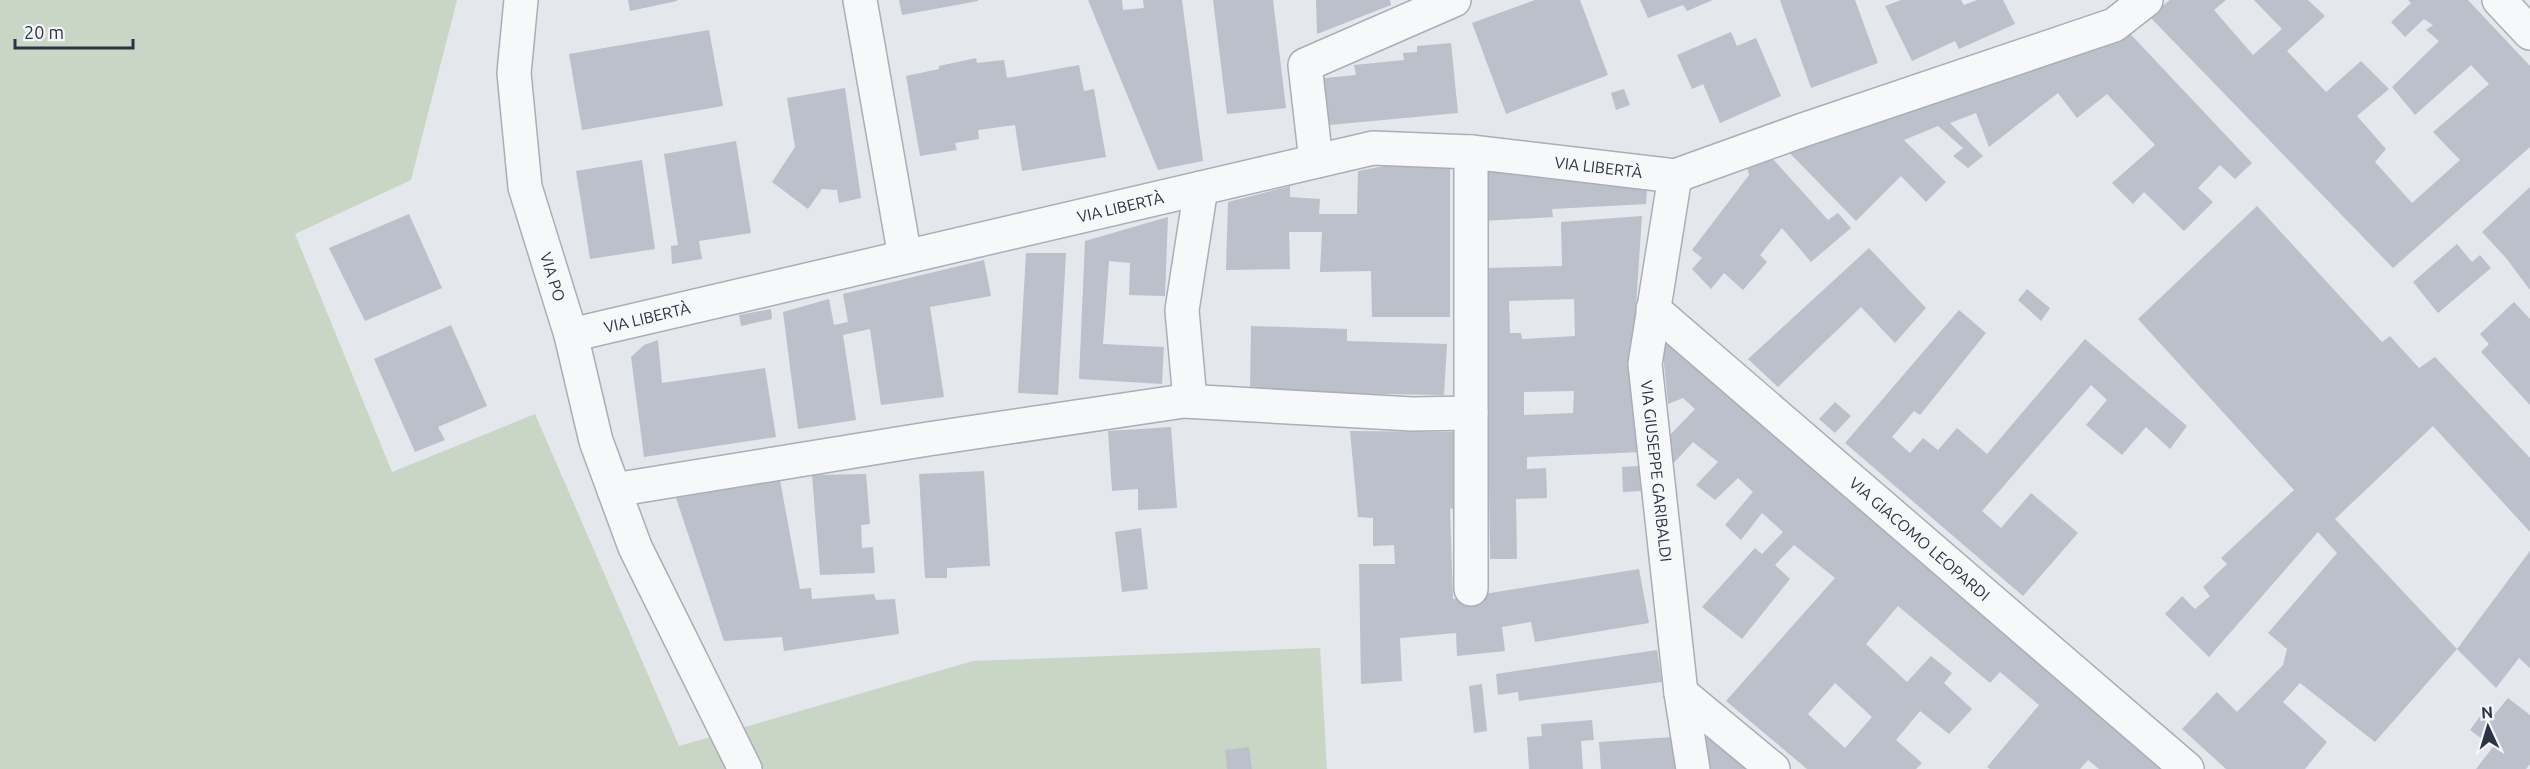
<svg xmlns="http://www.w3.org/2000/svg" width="2530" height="769" font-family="Ubuntu,sans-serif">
<rect width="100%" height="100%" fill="#e4e7ec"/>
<path fill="#c9d6c5" d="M0,0H457L411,180L295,234L392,472L535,414L679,746L973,661L1320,648L1327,769H0Z"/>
<g fill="#bbc0ca" fill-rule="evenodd">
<path d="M628,0H677V1L630,11Z"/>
<path d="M899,0H978V1L902,15Z"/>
<path d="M1088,0H1122L1123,10L1144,8L1143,0H1182L1203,161L1158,170Z"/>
<path d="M1213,0H1273L1286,108L1227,114Z"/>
<path d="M1316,0H1390L1391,5L1317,34Z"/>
<path d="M1535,0H1580L1608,75L1506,114L1472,23Z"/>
<path d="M1640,0H1713L1687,11L1683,5L1648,18Z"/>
<path d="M1780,0H1855L1878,63L1811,88Z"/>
<path d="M1901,0H1961L1964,5L1977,0H2003L2015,24L1959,49L1955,41L1912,61L1885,6Z"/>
<path d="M2170,0H2226L2214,10L2253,55L2282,29L2254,0H2308L2325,16L2287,51L2326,92L2361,61L2389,89L2357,116L2386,149L2375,162L2412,203L2460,160L2433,132L2489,84L2471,65L2415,115L2392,87L2439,41L2426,30L2433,25L2424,19L2405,37L2391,22L2411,3L2408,0H2468L2530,66V147L2393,268L2149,16Z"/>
<path d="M2120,23L2252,163L2235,179L2220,165L2198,188L2213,202L2184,231L2144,192L2133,204L2112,183L2155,145L2107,94L2077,118L2058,93L1989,147L1976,113L1950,123L1983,156L1968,168L1953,156L1963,148L1938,126L1904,140L1946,182L1926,202L1901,176L1856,221L1780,143Z"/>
<path d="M709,30L723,106L582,130L569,54Z"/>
<path d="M1731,32L1737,46L1756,38L1781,96L1720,123L1703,84L1692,89L1677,55Z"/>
<path d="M1451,43L1458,113L1319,126L1314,79L1356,75L1354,65L1404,60L1403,53L1417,52V46Z"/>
<path d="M976,58L977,63L1004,60L1007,78L1079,65L1084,91L1094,89L1106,157L1022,171L1015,125L978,130L979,139L955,143L957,150L920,156L906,76L939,69V66Z"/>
<path d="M845,88L861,198L839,203L837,190L822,189L808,209L772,182L795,147L787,98Z"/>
<path d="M1624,89L1630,105L1616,110L1611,93Z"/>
<path d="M736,141L751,233L699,241L702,259L672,264L671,246L678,245L664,154Z"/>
<path d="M1772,158L1828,220L1838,213L1851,228L1811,262L1782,228L1760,255L1767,262L1743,290L1724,273L1711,289L1692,269L1702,258L1692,250L1749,175L1747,167Z"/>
<path d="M642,160L655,249L590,259L576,171Z"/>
<path d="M1405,162L1450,163V317H1372L1371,271L1320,272L1322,232H1289L1290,269L1226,270L1228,202L1290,186V197L1320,199L1319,214H1357L1358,171Z"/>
<path d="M1480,172L1648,174L1646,204L1552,209L1553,217L1483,221Z"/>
<path d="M2530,187V290L2506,258L2482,232Z"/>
<path d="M2257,206L2382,342L2390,336L2419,368L2435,357L2530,458V532L2433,426L2335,519L2457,649L2375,742L2300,683L2283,702L2327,742L2305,769H2226L2182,729L2217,692L2237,712L2283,665L2287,649L2268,633L2337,553L2318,532L2209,657L2165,614L2182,596L2195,609L2210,596L2203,587L2227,564L2221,558L2294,490L2138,319Z"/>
<path d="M409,214L442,288L365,321L329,248Z"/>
<path d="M1642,216L1633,351L1641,452L1527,457V469L1546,468L1547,498L1516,499L1517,559H1490L1486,268L1562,266L1561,222ZM1574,299L1575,336L1522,339L1521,333H1510L1509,301ZM1574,391L1573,413L1524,415V392Z"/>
<path d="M1168,217L1165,296L1129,295L1130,263L1109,261L1103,344L1164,347L1162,384L1079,379L1085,241Z"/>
<path d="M2457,244L2472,262L2480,255L2491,268L2438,313L2413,282Z"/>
<path d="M1869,248L1926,308L1895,343L1861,307L1778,387L1748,359Z"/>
<path d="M1026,253H1066L1058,395L1018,393Z"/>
<path d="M984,260L991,296L930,307L944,397L881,405L870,329L843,335L856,420L798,429L783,312L829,299L834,325L848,322L843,294Z"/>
<path d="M2027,289L2050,308L2041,321L2018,300Z"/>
<path d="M2514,302L2530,319V405L2481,352L2489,344L2480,334Z"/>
<path d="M771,309L772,319L741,326L739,315Z"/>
<path d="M1959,310L1986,333L1920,415L1914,411L1892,437L1910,453L1923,438L1938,450L1957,428L1987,454L2085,339L2187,426L2170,449L2146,427L2122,455L2086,425L2107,400L2091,385L1982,511L2001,528L2031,493L2078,533L2023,596L1845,443Z"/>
<path d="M451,325L487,406L438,427L445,440L415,452L374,359Z"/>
<path d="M1251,326L1347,329V341L1447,344L1444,395L1250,392Z"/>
<path d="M658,340L662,383L765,368L776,437L644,457L631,357L644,345Z"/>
<path d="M1674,340L2169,769H2099L2088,760L2080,769H1990L1987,767L2039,705L2000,672L1990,683L1898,606L1866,644L1907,682L1931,656L1952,673L1944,683L1972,709L1949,734L1920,711L1896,740L1922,763L1916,769H1807L1726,701L1835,578L1794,545L1775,565L1790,579L1742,639L1702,607L1755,548L1762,554L1783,532L1762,513L1741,540L1725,525L1753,492L1738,478L1715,500L1696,485L1718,462L1693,442L1671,466L1669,436L1695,409L1683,398L1668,404L1662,344ZM1835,683L1872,717L1845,748L1808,714Z"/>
<path d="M1835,402L1851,416L1835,433L1819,419Z"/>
<path d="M1171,427L1177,508L1138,510V489L1112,491L1108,431Z"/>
<path d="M1350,431L1453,432L1457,508L1450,509L1453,599L1639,569L1649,623L1535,642L1531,622L1502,627L1505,651L1457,656L1456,633L1400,638L1402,681L1361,684L1359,564H1395L1394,545L1373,546V518L1358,517Z"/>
<path d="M1639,466L1641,491L1623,492L1622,467Z"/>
<path d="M984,471L990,566L947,568V578H925L919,474Z"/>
<path d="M866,474L870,524L861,525L862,548L873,547L875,573L820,575L812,475Z"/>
<path d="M780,480L800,589L811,588L812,599L874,594L876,600L895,599L899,634L784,651L782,637L724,641L676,498Z"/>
<path d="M1141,528L1148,589L1122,592L1115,532Z"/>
<path d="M2530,551V668L2519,658L2496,688L2457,649Z"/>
<path d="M1657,650L1662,682L1519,701L1518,692L1498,695L1496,674Z"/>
<path d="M1482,684L1487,731L1474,733L1469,686Z"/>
<path d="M2508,698L2530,715V764L2526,769H2476L2493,747L2470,730L2481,715L2489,721Z"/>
<path d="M1592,720L1594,740L1581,741L1583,769H1529L1527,737L1542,736L1541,724Z"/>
<path d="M1713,733L1754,769H1709L1704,741Z"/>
<path d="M1672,737L1675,769H1601L1599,742Z"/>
<path d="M1249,747L1252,769H1227L1225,750Z"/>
</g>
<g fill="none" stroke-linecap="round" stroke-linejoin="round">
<g stroke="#a9aeb7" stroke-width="36">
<g id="minor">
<path id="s1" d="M521,0L514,73L525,187L571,335L596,441L635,547L745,769"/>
<path d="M860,0L905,257"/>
<path d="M2499,0L2530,33"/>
<path d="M1316,161L1305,65L1454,0"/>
<path id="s2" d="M1675,176L1645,364L1681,693L1693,769"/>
<path id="s3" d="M1653,309L2187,769"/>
<path id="s4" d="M571,335L1373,148L1471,152L1675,176L1800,131L2114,25L2146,0"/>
<path d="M1190,401L1182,310L1201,188"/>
<path d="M614,490L928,439L1184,401L1412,414L1471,413"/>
<path d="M1471,589V152"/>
<path d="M1681,693L1773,769"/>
</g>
</g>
<use href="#minor" stroke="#f7f8fa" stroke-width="33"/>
</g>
<g text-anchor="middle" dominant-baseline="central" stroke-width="6" stroke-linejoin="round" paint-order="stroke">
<g font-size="16" fill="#2b3445" stroke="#f4f6f9">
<text stroke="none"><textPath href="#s4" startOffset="1050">VIA LIBERTÀ</textPath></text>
<text stroke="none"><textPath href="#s4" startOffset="564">VIA LIBERTÀ</textPath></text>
<text stroke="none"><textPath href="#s1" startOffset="282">VIA PO</textPath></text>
<text stroke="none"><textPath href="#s4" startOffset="78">VIA LIBERTÀ</textPath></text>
<text stroke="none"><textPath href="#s2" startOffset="298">VIA GIUSEPPE GARIBALDI</textPath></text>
<text stroke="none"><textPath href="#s3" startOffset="352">VIA GIACOMO LEOPARDI</textPath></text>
</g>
</g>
<g transform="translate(2488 727) rotate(356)" stroke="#f4f6f9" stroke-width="4.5" paint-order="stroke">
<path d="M0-4.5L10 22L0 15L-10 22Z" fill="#2b3445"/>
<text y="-9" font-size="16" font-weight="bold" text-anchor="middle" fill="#2b3445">N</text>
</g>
<path d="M15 39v9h118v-9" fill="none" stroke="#2b3445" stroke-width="3"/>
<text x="24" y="39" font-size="18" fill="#2b3445" stroke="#f4f6f9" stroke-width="4.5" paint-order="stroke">20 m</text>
</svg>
